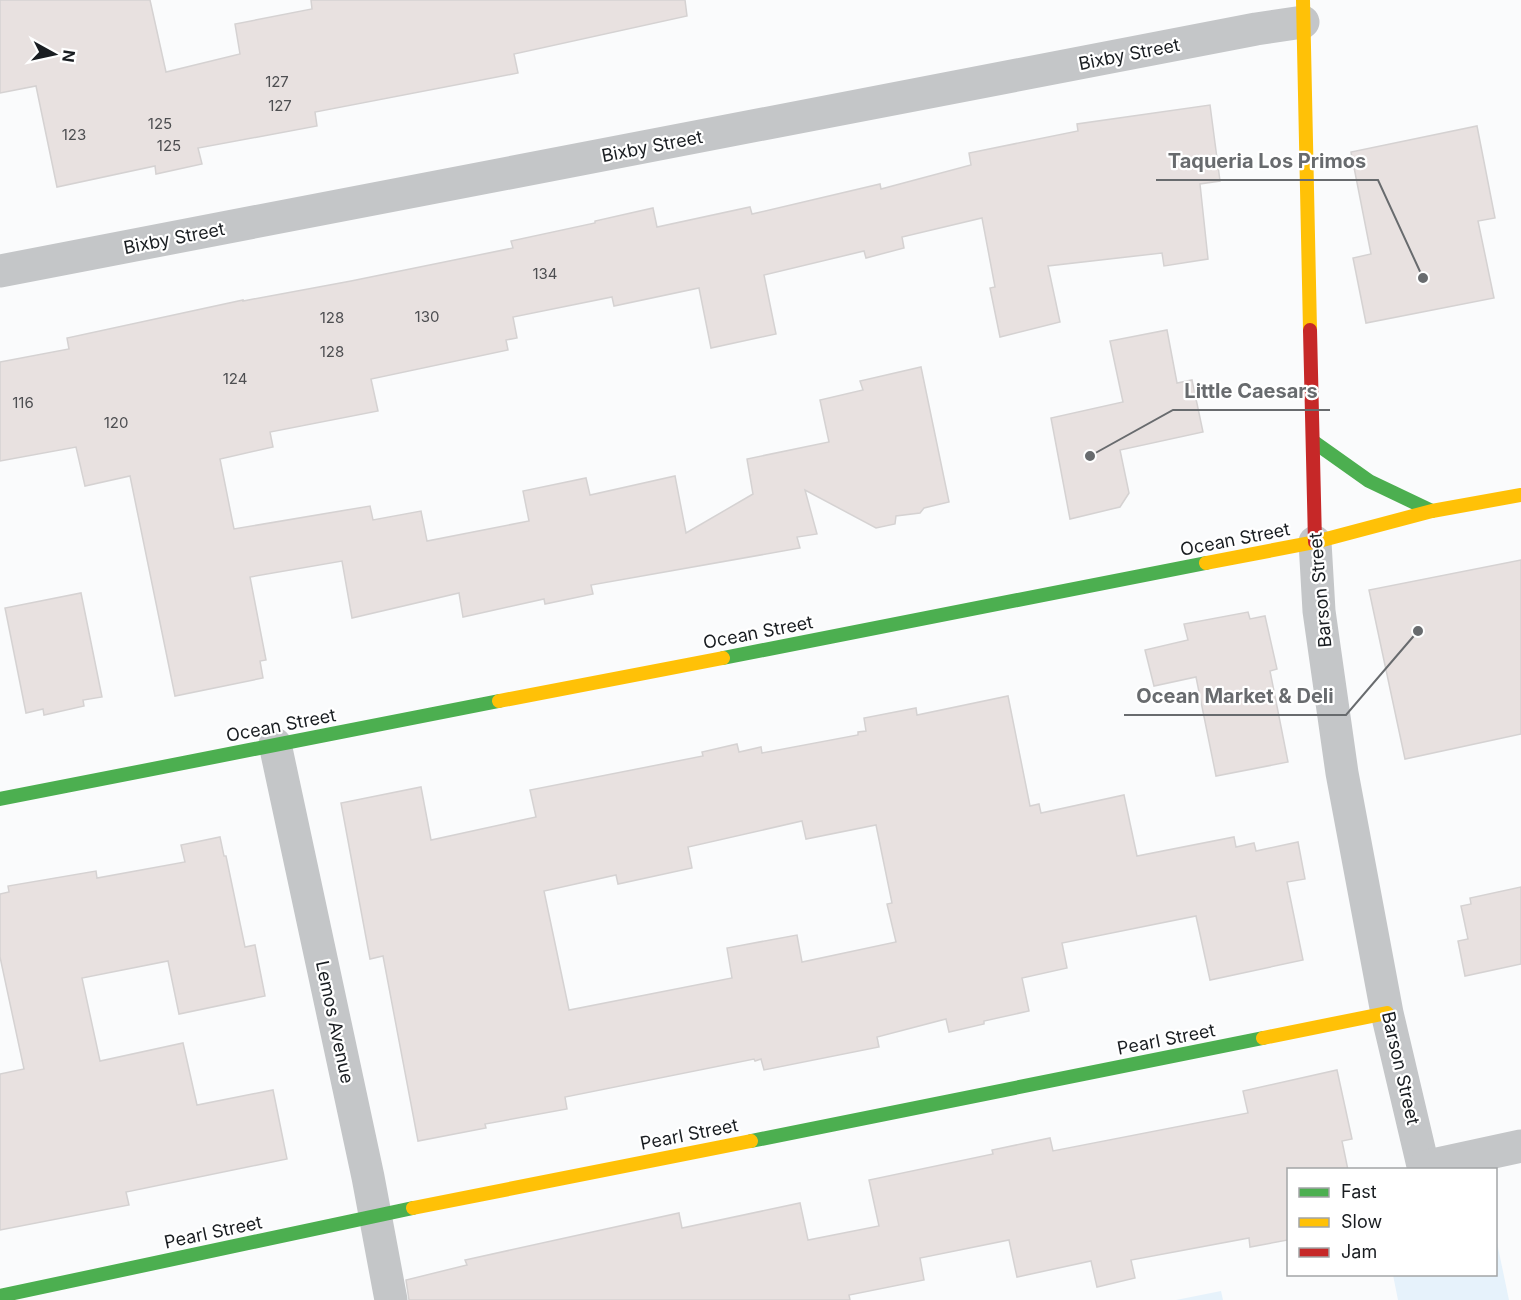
<svg xmlns="http://www.w3.org/2000/svg" width="1521" height="1300" font-family="Inter,sans-serif">
<rect width="100%" height="100%" fill="#fafbfc"/>
<g fill="#e6f2fb">
<path d="M1496,1238L1509,1300H1398L1393,1275L1496,1274Z"/>
<path d="M1221,1291L1223,1300H1176Z"/>
</g>
<g fill="#e8e1e0" stroke="#d5d2d2" stroke-width="1.5" fill-rule="evenodd">
<path d="M0,0H150L166,72L240,54L235,24L312,9L311,0H685L687,16L514,54L518,73L315,112L317,126L198,148L202,164L156,174L155,166L57,187L36,86L0,93Z"/>
<path d="M1210,105L1220,181L1200,184L1208,259L1164,266L1162,253L1048,266L1060,322L1000,337L990,288L995,287L982,218L902,237L904,248L866,258L864,251L764,275L776,334L711,348L699,288L614,306L612,297L513,317L517,338L506,340L508,350L371,379L378,411L270,432L273,447L220,459L234,529L370,506L373,520L421,511L427,541L529,521L523,491L586,478L590,495L675,476L686,533L753,494L747,459L829,442L820,400L863,390L860,381L921,367L949,502L924,508L920,513L896,516L895,524L876,528L805,490L817,534L797,537L800,548L591,585L593,594L545,604L544,599L463,617L459,593L352,618L342,561L250,577L266,660L260,661L263,678L175,696L130,476L85,486L76,447L0,461V362L69,349L67,338L243,300V301L351,281L513,248L511,241L595,223V221L653,208L657,227L750,207L752,214L880,184L881,189L971,165L969,153L1078,131L1077,124Z"/>
<path d="M1477,126L1495,218L1478,221L1494,298L1366,323L1353,258L1371,254L1351,152Z"/>
<path d="M1167,330L1177,383L1192,380L1203,432L1120,450L1129,493L1120,507L1070,519L1051,418L1123,402L1110,341Z"/>
<path d="M1521,560V734L1405,759L1369,590Z"/>
<path d="M81,593L102,697L83,700L84,706L44,715L43,709L26,713L5,608Z"/>
<path d="M1248,612L1250,619L1265,616L1277,669L1270,671L1288,762L1216,776L1196,677L1154,686L1145,650L1188,640L1184,624Z"/>
<path d="M1008,696L1030,806L1039,804L1041,813L1124,795L1137,856L1234,837L1236,847L1254,843L1256,851L1298,842L1305,879L1287,882L1303,960L1210,980L1196,916L1062,943L1067,968L1022,978L1029,1011L984,1021V1024L949,1032L946,1019L877,1037L879,1047L764,1070L761,1059L755,1061L754,1059L565,1097L567,1109L485,1124L486,1128L418,1141L383,956L370,959L341,803L421,787L431,840L536,817L530,790L703,756L702,752L737,744L739,752L761,747L762,753L858,735V732L866,731L864,718L916,708L917,715ZM802,821L806,839L876,825L892,903L887,904L896,942L802,962L797,935L727,948L732,978L569,1010L544,891L616,875L618,884L692,868L688,847Z"/>
<path d="M220,837L224,856H226L245,947L255,945L265,996L179,1014L168,961L82,978L100,1061L183,1043L197,1105L273,1090L287,1159L126,1192L129,1205L0,1230V1074L24,1069L0,957V894L9,892L8,886L96,871L97,878L185,862L181,845Z"/>
<path d="M1521,887V964L1465,976L1458,941L1468,939L1461,906L1471,904L1470,898Z"/>
<path d="M1337,1070L1352,1139L1342,1141L1348,1170H1288V1240L1250,1247L1249,1238L1131,1260L1135,1278L1097,1287L1091,1261L1017,1277L1009,1240L920,1258L924,1280L849,1295L850,1300H409L406,1280L467,1265L465,1260L679,1213L682,1228L800,1203L808,1240L879,1226L869,1180L993,1154L992,1150L1050,1138L1053,1151L1248,1113L1243,1091Z"/>
</g>
<g fill="none" stroke-linecap="round" stroke-linejoin="round">
<g stroke="#c4c6c8" stroke-width="33">
<path d="M0,271L1256,29L1303,22"/>
<path d="M1315,542L1319,611L1342,773L1387,1013L1424,1170"/>
<path d="M275,744L368,1177L391,1300"/>
<path d="M1424,1167L1521,1146"/>
</g>
<g stroke="#4caf50" stroke-width="14">
<path d="M1314,442L1369,481L1432,511"/>
<path d="M723,658L1206,563"/>
<path d="M0,799L499,701"/>
<path d="M751,1141L1263,1038"/>
<path d="M0,1296L413,1208"/>
</g>
<g stroke="#ffc107" stroke-width="14">
<path d="M1303,0L1310,330"/>
<path d="M1206,563L1315,542L1432,511L1521,495"/>
<path d="M499,701L723,658"/>
<path d="M1263,1038L1387,1013"/>
<path d="M413,1208L751,1141"/>
</g>
<path stroke="#c62828" stroke-width="14" d="M1310,330L1315,542"/>
</g>
<g text-anchor="middle" dominant-baseline="central" stroke-width="4.5" stroke-linejoin="round" paint-order="stroke">
<g font-size="15" fill="#4d4e51">
<text x="277" y="81">127</text>
<text x="280" y="105">127</text>
<text x="160" y="123">125</text>
<text x="74" y="134">123</text>
<text x="169" y="145">125</text>
<text x="545" y="273">134</text>
<text x="427" y="316">130</text>
<text x="332" y="317">128</text>
<text x="332" y="351">128</text>
<text x="235" y="378">124</text>
<text x="23" y="402">116</text>
<text x="116" y="422">120</text>
</g>
<g font-size="18" fill="#191d21" stroke="#fff">
<text transform="translate(1129 54) rotate(-11)">Bixby Street</text>
<text transform="translate(652 146) rotate(-11)">Bixby Street</text>
<text transform="translate(174 238) rotate(-11)">Bixby Street</text>
<text transform="translate(1235 539) rotate(-11)">Ocean Street</text>
<text transform="translate(1320 590) rotate(-95)">Barson Street</text>
<text transform="translate(758 632) rotate(-11)">Ocean Street</text>
<text transform="translate(281 725) rotate(-11)">Ocean Street</text>
<text transform="translate(335 1022) rotate(78)">Lemos Avenue</text>
<text transform="translate(1166 1039) rotate(-11)">Pearl Street</text>
<text transform="translate(1401 1068) rotate(77)">Barson Street</text>
<text transform="translate(689 1134) rotate(-11)">Pearl Street</text>
<text transform="translate(213 1232) rotate(-12)">Pearl Street</text>
</g>
</g>
<path fill="none" stroke="#686b6e" stroke-width="2" d="M1423 278L1378 180H1156M1090 456L1173 410H1330M1418 631L1346 715H1124"/>
<g fill="#686b6e" stroke="#fff" stroke-width="2">
<circle cx="1423" cy="278" r="6"/>
<circle cx="1090" cy="456" r="6"/>
<circle cx="1418" cy="631" r="6"/>
</g>
<g font-size="20" text-anchor="middle" font-weight="bold" fill="#686b6e" stroke="#fff" stroke-width="4.5" stroke-linejoin="round" paint-order="stroke">
<text x="1267" y="168">Taqueria Los Primos</text>
<text x="1251" y="398">Little Caesars</text>
<text x="1235" y="703">Ocean Market &amp; Deli</text>
</g>
<rect x="1287" y="1168" width="210" height="108" fill="#ffffff" stroke="#a3a5a6" stroke-width="1.5"/>
<rect x="1299" y="1188" width="30" height="9" fill="#4caf50" stroke="#a3a5a6" stroke-width="1.5"/>
<text x="1341" y="1198" font-size="18" fill="#191d21">Fast</text>
<rect x="1299" y="1218" width="30" height="9" fill="#ffc107" stroke="#a3a5a6" stroke-width="1.5"/>
<text x="1341" y="1228" font-size="18" fill="#191d21">Slow</text>
<rect x="1299" y="1248" width="30" height="9" fill="#c62828" stroke="#a3a5a6" stroke-width="1.5"/>
<text x="1341" y="1258" font-size="18" fill="#191d21">Jam</text>
<g transform="translate(54 54) rotate(98)" stroke="#ffffff" stroke-width="4.5" paint-order="stroke">
<path d="M0-4.5L10 22L0 15L-10 22Z" fill="#191d21"/>
<text y="-9" font-size="16" font-weight="bold" text-anchor="middle" fill="#191d21">N</text>
</g>
</svg>
